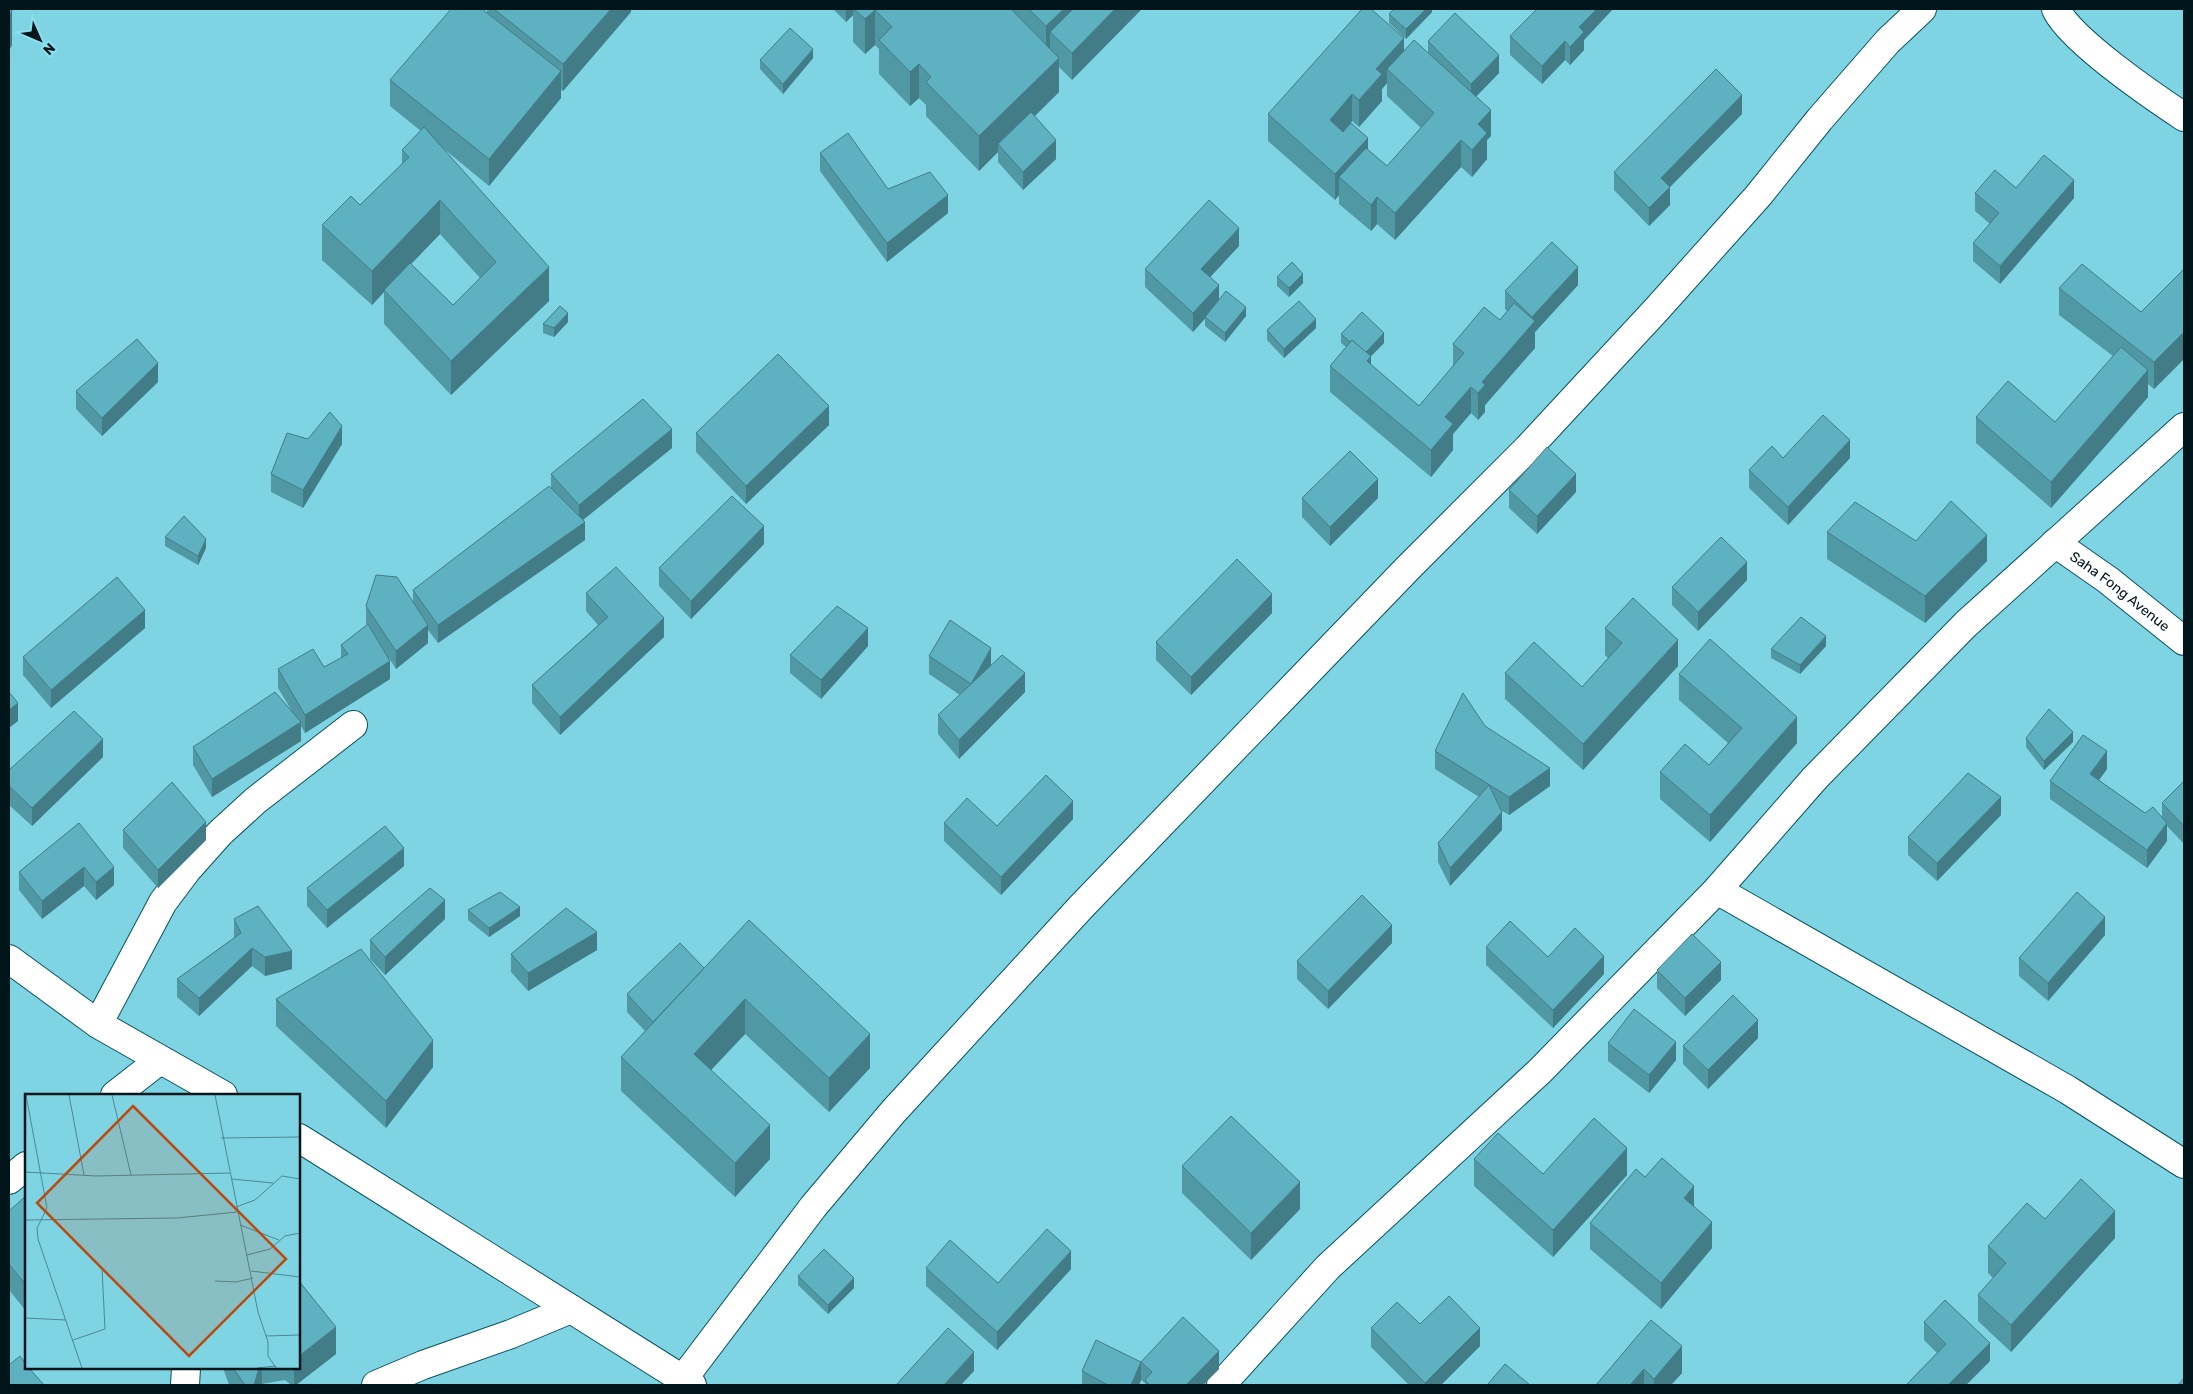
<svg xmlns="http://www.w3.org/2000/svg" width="2193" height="1394" font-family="Rubik,sans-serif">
<rect width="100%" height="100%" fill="#7fd4e4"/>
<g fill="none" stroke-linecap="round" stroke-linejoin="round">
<g stroke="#07535f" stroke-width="30">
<g id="minor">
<path d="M2056,9C2070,40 2154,97 2184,117"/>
<path id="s1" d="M2055,543L2108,580L2184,641"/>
<path d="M1717,890L2068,1090L2184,1164"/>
<path d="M9,959L98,1024L223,1095"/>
<path d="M98,1024L163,902L187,870L220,833L255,801L353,725"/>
<path d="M115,1095L160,1060"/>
<path d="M299,1138L692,1385"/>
<path d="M9,1180L26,1166"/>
<path d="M683,1379L813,1207L893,1112L1081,907L1408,568L1528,448L1657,309L1758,196L1820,119L1888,41L1922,9"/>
<path d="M185,1385L186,1368"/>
<path d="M376,1385L423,1365L511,1334L571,1309"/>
<path d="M1221,1385L1328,1267L1540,1071L1717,890L1815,778L1966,624L2184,427"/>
</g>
</g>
<use href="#minor" stroke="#fff" stroke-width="28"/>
</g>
<g fill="#5198a5" fill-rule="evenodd">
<path d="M487,9H631V12L563,91L561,90V98L489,186L444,149L549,301L451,395L384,324V292L372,305L322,260V225L360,205L402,164V150L421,131L390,106V80L487,12ZM440,234L480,278L453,305L411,264Z"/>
<path d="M833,9H1072V80L1059,67V92L1035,116L1056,159L1023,190L998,162V152L979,171L926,116V105L919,98L910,106L879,74V49L875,45L865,54L853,42V15L846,22Z"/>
<path d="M1432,9V12L1406,39L1389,23V14Z"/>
<path d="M1612,9V10L1584,40V50L1570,65L1565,60L1542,84L1510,55V36Z"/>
<path d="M1428,41L1499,73L1476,96L1491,136L1487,140V159L1472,177L1461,167L1395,240L1377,224L1371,231L1339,204V195L1335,200L1268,141V114L1404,51L1428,52ZM1387,83V96L1421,128L1387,166L1345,130L1352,121L1359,127L1382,101V89Z"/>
<path d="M813,58L783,94L760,69V60Z"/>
<path d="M1742,114L1670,187V205L1649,226L1614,190V172Z"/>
<path d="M820,153L888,189L948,213L887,262L820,171Z"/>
<path d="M2016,188L2074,198L2000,284L1973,261V243L1990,224L1975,211V193Z"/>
<path d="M1239,246L1210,277L1219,300L1246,316L1225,342L1205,326V318L1193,332L1145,287V269Z"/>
<path d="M2184,272V359L2154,389L2148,384V397L2051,508L1976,443V417L2055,422L2113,356L2059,315V288L2141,312Z"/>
<path d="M1277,277L1303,283L1289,297L1277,286Z"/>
<path d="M1578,285L1535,332V348L1485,405V412L1478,420L1471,413L1453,434V450L1431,477L1330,392V366L1346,347L1341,343V334L1384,343L1371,356V365L1419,406L1453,366V344L1500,320L1507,311L1505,309V291Z"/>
<path d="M568,322L554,337L543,333V324Z"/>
<path d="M1316,328L1284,358L1267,340V330Z"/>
<path d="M158,382L102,436L76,409V391Z"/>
<path d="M829,425L746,504L696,452V433Z"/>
<path d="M308,439L342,444L303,508L271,492V474Z"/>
<path d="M672,448L583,520L585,540L438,643L428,630V643L396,669L389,658L390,679L305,733L301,726V741L212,797L193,765V747L293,713L278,688V669L324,667L341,658V645L367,625L366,624V606L413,601V590L551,488V474Z"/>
<path d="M1850,458L1788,525L1749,488V470Z"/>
<path d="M1509,490L1576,492L1537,534L1509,508Z"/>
<path d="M1302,498H1378L1330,546L1302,517Z"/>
<path d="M1827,532L1916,541L1987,561L1925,623L1827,559Z"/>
<path d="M165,537L206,548L198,565L165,546Z"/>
<path d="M764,544L691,619L659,586V568Z"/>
<path d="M1747,580L1698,631L1672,605V587Z"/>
<path d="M586,593L664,637L560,735L532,703V685L598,625L586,611Z"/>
<path d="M1272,613L1191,695L1156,660V642Z"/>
<path d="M145,628L51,708L23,675V657Z"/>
<path d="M1605,628L1678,666L1583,770L1505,699V673L1582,687L1608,658L1605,655Z"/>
<path d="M868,646L821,699L790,673V655Z"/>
<path d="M1826,646L1800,674L1771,658V649Z"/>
<path d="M929,656L991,666L1025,692L959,759L938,734V715L960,695L929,674Z"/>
<path d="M1679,674L1797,743L1710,842L1660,799V772L1709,765L1728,743L1679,700Z"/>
<path d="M1485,726L1550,786L1509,815L1502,811V830L1450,886L1438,862V843L1479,797L1435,769V751Z"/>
<path d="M2026,738L2073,742L2044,770L2026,747Z"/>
<path d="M103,757L32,826L9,805V770Z"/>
<path d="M2107,769L2099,780L2145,813L2162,817V803L2184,781V844L2167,826V841L2147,868L2050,799V781Z"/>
<path d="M2001,815L1937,881L1908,855V837Z"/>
<path d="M1073,819L1001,895L944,841V823L997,826Z"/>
<path d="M79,823L114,885L96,900L84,886L42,919L19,890V872Z"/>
<path d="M123,830L206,840L158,888L123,848Z"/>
<path d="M404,866L327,928L307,906V888Z"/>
<path d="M468,910L520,916L489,937L468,920Z"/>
<path d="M234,919L292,969L265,976L252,966L199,1016L177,997V979L234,938Z"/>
<path d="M445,919L385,975L370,959V940Z"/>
<path d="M2105,935L2048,1001L2019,976V958Z"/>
<path d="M1392,943L1328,1009L1297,979V961Z"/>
<path d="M1486,947L1548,957L1604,974L1553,1028L1486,965Z"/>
<path d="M597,950L528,991L511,972V954Z"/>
<path d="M704,968L870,1068L829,1112L745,1034L711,1070L770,1159L735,1197L621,1091V1057L645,1031L627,1012V994Z"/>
<path d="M1657,970L1721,980L1685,1016L1657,988Z"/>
<path d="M276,999L433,1067L386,1128L276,1026Z"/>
<path d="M1758,1038L1708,1089L1683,1064V1046Z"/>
<path d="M1608,1043L1676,1060L1649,1093L1608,1061Z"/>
<path d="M1474,1159L1543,1174L1627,1175L1553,1257L1474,1186Z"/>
<path d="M1182,1166L1300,1209L1251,1260L1182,1193Z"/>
<path d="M1645,1177L1712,1248L1661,1309L1590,1249V1223Z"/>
<path d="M26,1196V1311L9,1290V1211Z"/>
<path d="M2045,1219L2115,1238L2011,1352L1978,1321V1295L1993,1278L1988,1273V1246Z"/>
<path d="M926,1268L998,1283L1071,1269L997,1350L926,1286Z"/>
<path d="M798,1276L854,1288L828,1314L798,1285Z"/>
<path d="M1651,1320L1682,1373L1671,1385H1596Z"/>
<path d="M1924,1322L1990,1361L1966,1385H1906L1937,1353L1924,1340Z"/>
<path d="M1420,1324L1480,1346L1441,1385H1409L1371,1347V1328Z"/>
<path d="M336,1354L296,1385H291L285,1380L262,1384L261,1385H229L223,1368H299Z"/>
<path d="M1141,1362L1219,1369L1203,1385H1145V1383L1141,1380L1139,1385H1082V1371Z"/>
</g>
<g fill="#427c86">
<path d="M611,9H631V12L563,91V64Z"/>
<path d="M846,9H853V15L846,22Z"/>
<path d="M1064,9H1072V27L1050,32V49L1046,53V26Z"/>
<path d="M1115,9H1142L1072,80V53Z"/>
<path d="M1426,9H1432V12L1406,39V29Z"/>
<path d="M1597,9H1612V10L1584,40V50L1570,65V47L1579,27Z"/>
<path d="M12,10V45L9,51V17Z"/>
<path d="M875,10V45L865,54V19Z"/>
<path d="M1404,38V64L1387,69V83L1382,89V101L1359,127V100L1376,69Z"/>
<path d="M1565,41V60L1542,84V66Z"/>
<path d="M813,49V58L783,94V84Z"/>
<path d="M1499,55V73L1471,102V84Z"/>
<path d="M1059,58V92L1002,148L998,144V152L979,171V136Z"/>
<path d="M919,64V98L910,106V72Z"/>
<path d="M561,71V98L489,186V159Z"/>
<path d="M1352,94V121L1330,147V120Z"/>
<path d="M1742,95V114L1661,196V178Z"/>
<path d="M1491,110V136L1487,140V159L1472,177V150L1478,124Z"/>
<path d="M1368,138V164L1339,177V195L1335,200V174Z"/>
<path d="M1056,140V159L1023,190V172Z"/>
<path d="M1461,140V167L1395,240V213Z"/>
<path d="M2074,180V198L2000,284V266Z"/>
<path d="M1670,187V205L1649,226V208Z"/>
<path d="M948,195V213L887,262V243Z"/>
<path d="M1377,197V224L1371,231V205Z"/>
<path d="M440,200V234L385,291L384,290V292L372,305V271Z"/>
<path d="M1239,228V246L1201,287V269Z"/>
<path d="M549,267V301L451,395V361Z"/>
<path d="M1578,267V285L1535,332V348L1485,405V412L1478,420V393L1482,382L1532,325V317Z"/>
<path d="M1303,274V283L1289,297V288Z"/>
<path d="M1219,285V303L1193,332V313Z"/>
<path d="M1246,307V316L1225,342V333Z"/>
<path d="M568,313V322L554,337V328Z"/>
<path d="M1316,319V328L1284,358V349Z"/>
<path d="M2184,332V359L2154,389V362Z"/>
<path d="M1384,333V343L1363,364V355Z"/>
<path d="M1371,356V382L1367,361Z"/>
<path d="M158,363V382L102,436V418Z"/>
<path d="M2148,370V397L2051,508V482Z"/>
<path d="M1471,387V413L1453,434V450L1431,477V450L1445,417Z"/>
<path d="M829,406V425L746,504V486Z"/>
<path d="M342,426V444L303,508V490Z"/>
<path d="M672,429V448L579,523V505Z"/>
<path d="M1850,440V458L1788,525V507Z"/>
<path d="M1576,474V492L1537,534V516Z"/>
<path d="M1378,479V498L1330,546V527Z"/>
<path d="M585,522V540L438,643V625Z"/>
<path d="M764,526V544L691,619V601Z"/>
<path d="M1987,535V561L1925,623V596Z"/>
<path d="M206,539V548L198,565V556Z"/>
<path d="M1747,562V580L1698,631V612Z"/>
<path d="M1272,594V613L1191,695V677Z"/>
<path d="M145,610V628L51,708V690Z"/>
<path d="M664,618V637L560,735V717Z"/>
<path d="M428,625V643L396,669V651Z"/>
<path d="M868,628V646L821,699V680Z"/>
<path d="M1826,636V646L1800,674V665Z"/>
<path d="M1678,640V666L1583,770V744Z"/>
<path d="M991,648V667L971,684Z"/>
<path d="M390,661V679L305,733V715Z"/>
<path d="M1025,673V692L959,759V740Z"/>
<path d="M18,703V721L9,728V710Z"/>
<path d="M1797,717V743L1710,842V815Z"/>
<path d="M301,722V741L212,797V779Z"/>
<path d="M2073,732V742L2044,770V761Z"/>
<path d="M103,739V757L32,826V808Z"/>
<path d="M2107,751V769L2090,792V774Z"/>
<path d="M1550,768V786L1509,815V797Z"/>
<path d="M2001,797V815L1937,881V863Z"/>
<path d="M1073,801V819L1001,895V877Z"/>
<path d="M1502,812V830L1450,886V868Z"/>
<path d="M206,822V840L158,888V870Z"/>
<path d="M2167,823V841L2147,868V850Z"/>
<path d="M404,848V866L327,928V910Z"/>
<path d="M84,867V886L42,919V901Z"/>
<path d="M114,867V885L96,900V882Z"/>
<path d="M445,900V919L385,975V957Z"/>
<path d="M520,907V916L489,937V928Z"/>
<path d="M2105,917V935L2048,1001V983Z"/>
<path d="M1392,925V943L1328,1009V991Z"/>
<path d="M597,932V950L528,991V973Z"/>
<path d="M252,948V966L199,1016V998Z"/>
<path d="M292,951V969L265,976V957Z"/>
<path d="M1604,956V974L1553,1028V1010Z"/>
<path d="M1721,962V980L1685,1016V998Z"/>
<path d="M745,999V1034L694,1088V1054Z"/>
<path d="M1758,1020V1038L1708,1089V1070Z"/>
<path d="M870,1034V1068L829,1112V1078Z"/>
<path d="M433,1040V1067L386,1128V1101Z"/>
<path d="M1676,1042V1060L1649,1093V1075Z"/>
<path d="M770,1125V1159L735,1197V1163Z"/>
<path d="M1627,1148V1175L1553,1257V1230Z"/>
<path d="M1300,1182V1209L1251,1260V1233Z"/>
<path d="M1694,1186V1213L1684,1198Z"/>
<path d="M2115,1211V1238L2011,1352V1325Z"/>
<path d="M1712,1222V1248L1661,1309V1283Z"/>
<path d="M1071,1251V1269L997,1350V1332Z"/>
<path d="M854,1278V1288L828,1314V1305Z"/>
<path d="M336,1327V1354L296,1385H294V1368H299V1356Z"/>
<path d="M1480,1328V1346L1441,1385H1425V1383Z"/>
<path d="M1990,1343V1361L1966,1385H1948Z"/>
<path d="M1682,1346V1373L1671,1385H1654V1379Z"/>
<path d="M1219,1351V1369L1203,1385H1186Z"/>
<path d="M974,1352V1371L961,1385H944Z"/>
<path d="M1141,1362V1380L1139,1385H1131Z"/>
<path d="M259,1368H262V1384L261,1385H254Z"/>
<path d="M1644,1369V1385H1630Z"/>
</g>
<g fill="#5eb1c0" stroke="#427c86">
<path d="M9,9L12,10L9,17Z"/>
<path d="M451,9H482L561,71L489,159L390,80Z"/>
<path d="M494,9H611L563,64Z"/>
<path d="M854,9H1011L1059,58L979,136L926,82L931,77L919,64L910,72L879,40L892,27L875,10L865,19Z"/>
<path d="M1029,9H1064L1046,26Z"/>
<path d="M1073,9H1115L1072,53L1050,32Z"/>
<path d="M1362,9H1371L1404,38L1376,69L1382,74L1359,100L1352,94L1330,120L1343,132L1351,123L1368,138L1335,174L1268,114Z"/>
<path d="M1394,9H1426L1406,29L1389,14Z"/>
<path d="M1537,9H1597L1579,27L1584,32L1570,47L1565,41L1542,66L1510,36Z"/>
<path d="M1455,13L1499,55L1471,84L1428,41Z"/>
<path d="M790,28L813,49L783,84L760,60Z"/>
<path d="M1414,40L1491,110L1478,124L1487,133L1472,150L1461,140L1395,213L1377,197L1371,205L1339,177L1366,148L1387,166L1434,113L1387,69Z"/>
<path d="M1716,69L1742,95L1661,178L1670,187L1649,208L1614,172Z"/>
<path d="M1031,112L1056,140L1023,172L998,144Z"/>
<path d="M424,127L549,267L451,361L384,290L410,263L453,305L496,262L440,200L372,271L322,225L351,196L360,205L409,157L402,150Z"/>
<path d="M848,133L888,189L930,172L948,195L887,243L820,153Z"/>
<path d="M2044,155L2074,180L2000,266L1973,243L1999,213L1975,193L1995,170L2016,188Z"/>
<path d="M1209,200L1239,228L1201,269L1219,285L1193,313L1145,269Z"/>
<path d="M1552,242L1578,267L1532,317L1505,291Z"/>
<path d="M1292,262L1303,274L1289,288L1277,277Z"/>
<path d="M2082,264L2141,312L2183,270L2184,272V332L2154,362L2059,288Z"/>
<path d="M1226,291L1246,307L1225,333L1205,317Z"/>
<path d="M1299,301L1316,319L1284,349L1267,330Z"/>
<path d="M1514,303L1535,321L1482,382L1485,385L1478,393L1471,387L1445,417L1453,424L1431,450L1330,366L1352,340L1371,356L1367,361L1419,406L1464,353L1453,344L1484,307L1500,320Z"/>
<path d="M560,306L568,313L554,328L543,324Z"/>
<path d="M1362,312L1384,333L1366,352L1352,340L1350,342L1341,334Z"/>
<path d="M137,339L158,363L102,418L76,391Z"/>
<path d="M2121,347L2148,370L2051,482L1976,417L2008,381L2055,422Z"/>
<path d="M778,354L829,406L746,486L696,433Z"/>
<path d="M643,399L672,429L579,505L551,474Z"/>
<path d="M330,412L342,426L303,490L271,474L287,433L308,439Z"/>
<path d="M1823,415L1850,440L1788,507L1749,470L1772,446L1783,458Z"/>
<path d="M1547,447L1576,474L1537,516L1509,490Z"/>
<path d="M1350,451L1378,479L1330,527L1302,498Z"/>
<path d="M549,486L585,522L438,625L413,590Z"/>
<path d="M732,496L764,526L691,601L659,568Z"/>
<path d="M1951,501L1987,535L1925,596L1827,532L1855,502L1916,541Z"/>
<path d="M184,516L206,539L198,556L165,537Z"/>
<path d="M1721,537L1747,562L1698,612L1672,587Z"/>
<path d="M1237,559L1272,594L1191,677L1156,642Z"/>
<path d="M616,567L664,618L560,717L532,685L608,617L586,593Z"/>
<path d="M376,575L397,577L428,625L396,651L366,606Z"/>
<path d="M117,577L145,610L51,690L23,657Z"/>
<path d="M1633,598L1678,640L1583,744L1505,673L1534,642L1582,687L1622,643L1605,628Z"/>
<path d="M837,606L868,628L821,680L790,655Z"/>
<path d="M1801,617L1826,636L1800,665L1771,649Z"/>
<path d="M950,620L991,648L971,684L929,656Z"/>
<path d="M368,624L390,661L305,715L278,669L313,649L324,667L348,654L341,645Z"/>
<path d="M1710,639L1797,717L1710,815L1660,772L1685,744L1709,765L1742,728L1679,674Z"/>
<path d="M1002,655L1025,673L959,740L938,715Z"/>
<path d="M9,692L18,703L9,710Z"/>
<path d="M275,692L301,722L212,779L193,747Z"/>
<path d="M1463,693L1485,726L1550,768L1509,797L1435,751Z"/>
<path d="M2049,709L2073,732L2044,761L2026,738Z"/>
<path d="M74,711L103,739L32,808L9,786V770Z"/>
<path d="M2083,735L2107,751L2090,774L2145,813L2153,807L2167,823L2147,850L2050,781Z"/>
<path d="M1968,773L2001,797L1937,863L1908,837Z"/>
<path d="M1046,775L1073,801L1001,877L944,823L967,798L997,826Z"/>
<path d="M2184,781V826L2162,803Z"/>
<path d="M172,782L206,822L158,870L123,830Z"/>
<path d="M1489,785L1502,812L1450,868L1438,843Z"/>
<path d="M79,823L114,867L96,882L84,867L42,901L19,872Z"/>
<path d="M385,826L404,848L327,910L307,888Z"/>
<path d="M430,888L445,900L385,957L370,940Z"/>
<path d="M500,892L520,907L489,928L468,910Z"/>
<path d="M2077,892L2105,917L2048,983L2019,958Z"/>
<path d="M1362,895L1392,925L1328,991L1297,961Z"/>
<path d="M258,906L292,951L265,957L252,948L199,998L177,979L241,933L234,919Z"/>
<path d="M566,908L597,932L528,973L511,954Z"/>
<path d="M749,920L870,1034L829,1078L745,999L694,1054L770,1125L735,1163L621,1057Z"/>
<path d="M1510,921L1548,957L1575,928L1604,956L1553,1010L1486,947Z"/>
<path d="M1692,934L1721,962L1685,998L1657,970Z"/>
<path d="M680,943L704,968L653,1022L627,994Z"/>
<path d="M361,949L433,1040L386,1101L276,999Z"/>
<path d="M1733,995L1758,1020L1708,1070L1683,1046Z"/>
<path d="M1634,1009L1676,1042L1649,1075L1608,1043Z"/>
<path d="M1231,1116L1300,1182L1251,1233L1182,1166Z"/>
<path d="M1594,1118L1627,1148L1553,1230L1474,1159L1498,1133L1543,1174Z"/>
<path d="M1662,1158L1694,1186L1684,1198L1712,1222L1661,1283L1590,1223L1636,1169L1645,1177Z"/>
<path d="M2081,1179L2115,1211L2011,1325L1978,1295L2006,1263L1988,1246L2027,1203L2045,1219Z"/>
<path d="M26,1196V1285L9,1264V1211Z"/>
<path d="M1047,1229L1071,1251L997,1332L926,1268L950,1240L998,1283Z"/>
<path d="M824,1249L854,1278L828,1305L798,1276Z"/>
<path d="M299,1281L336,1327L299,1356Z"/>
<path d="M1449,1296L1480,1328L1425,1383L1371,1328L1397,1302L1420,1324Z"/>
<path d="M1945,1300L1990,1343L1948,1385H1906L1946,1344L1924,1322Z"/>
<path d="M1183,1317L1219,1351L1186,1385H1150L1145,1380L1152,1372L1141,1362Z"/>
<path d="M1651,1320L1682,1346L1654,1379L1644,1369L1630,1385H1596Z"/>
<path d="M948,1328L974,1352L944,1385H896Z"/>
<path d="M1096,1340L1141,1362L1131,1385H1108L1082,1371Z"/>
<path d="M20,1356L26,1364V1368H29L44,1385H9V1365Z"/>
<path d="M1505,1364L1530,1385H1487Z"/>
<path d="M233,1368H259L254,1385H245Z"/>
<path d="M2184,1378V1385H2178Z"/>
</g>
<g text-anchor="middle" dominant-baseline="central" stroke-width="4.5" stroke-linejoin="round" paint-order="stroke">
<g font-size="14" fill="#00151a" stroke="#8ce1f1">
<text stroke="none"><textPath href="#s1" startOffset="81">Saha Fong Avenue</textPath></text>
</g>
</g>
<g transform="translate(25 1094)">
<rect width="275" height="275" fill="#7fd4e4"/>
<path fill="none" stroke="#4c8893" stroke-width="1" d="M1,1L22,114L12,134L13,145L57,274M44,1L59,81M87,1L106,81M190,1L233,218L243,248V262L251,274M196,44L275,43M0,78L71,82L205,79M207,85L248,89M211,113L230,106L257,82L275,85M0,126L152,124L212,118M215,131L254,146M222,161L245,155L260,142L275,139M226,177L275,183M190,187L211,188L228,184M0,224L41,226M241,242L275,241M48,246L80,235L77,174M232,274L251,272"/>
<path fill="#ba4b0f" fill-opacity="0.15" stroke="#ba4b0f" stroke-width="2.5" d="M108,12L261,165L164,262L12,109Z"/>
<rect width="275" height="275" fill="none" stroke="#00151a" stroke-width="2.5"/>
</g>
<rect width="2193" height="1394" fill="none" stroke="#00151a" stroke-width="20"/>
<g transform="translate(40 40) rotate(135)" stroke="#8ce1f1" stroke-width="4" paint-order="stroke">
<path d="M0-4L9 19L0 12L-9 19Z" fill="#00151a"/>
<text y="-8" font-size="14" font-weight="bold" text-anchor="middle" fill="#00151a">N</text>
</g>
</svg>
